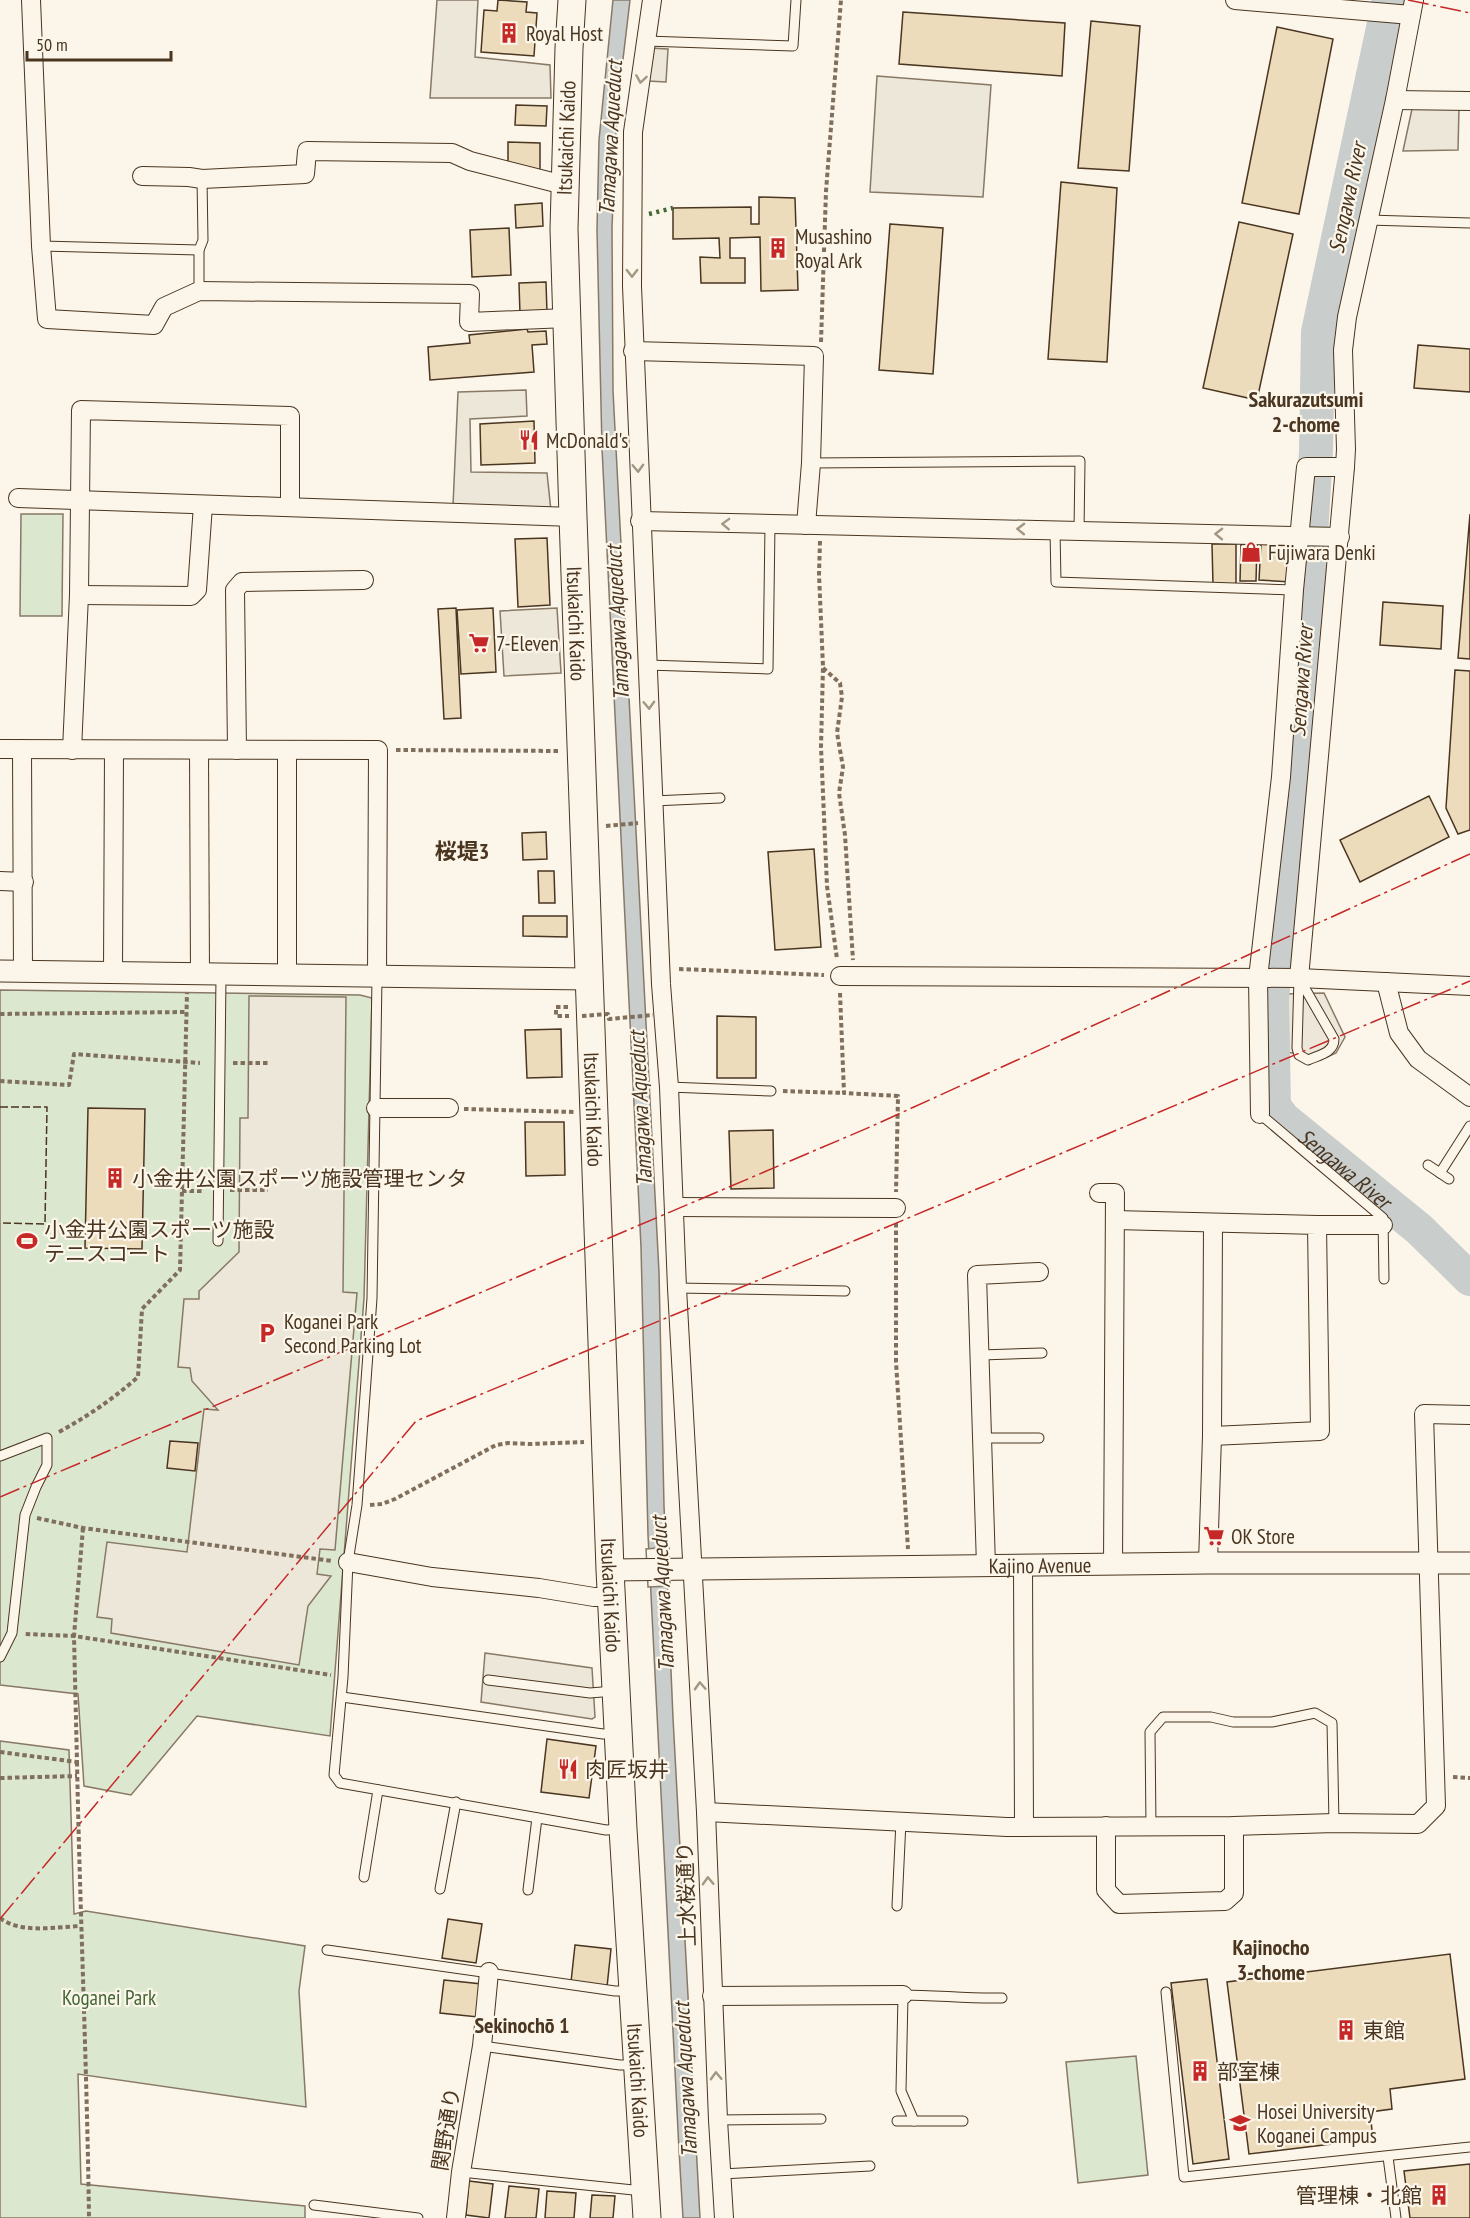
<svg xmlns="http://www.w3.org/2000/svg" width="1470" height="2218" font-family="'PT Sans Narrow','Noto Sans JP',sans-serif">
<rect width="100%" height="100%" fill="#fbf6e9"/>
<g fill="#dce7d0" stroke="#887966" stroke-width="1.5">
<path d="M21,514H63L62,616H20Z"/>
<path d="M0,990L360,995L372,998L364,1298L330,1736L197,1716L131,1795L84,1786L78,1694L0,1685Z"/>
<path d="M0,1741L69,1750L74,1914L86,1911L305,1946L299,1991L306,2107L78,2074L81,2184L305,2206V2218H0Z"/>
<path d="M1136,2056L1148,2175L1078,2183L1066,2062Z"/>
</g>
<g fill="#ede7d9" stroke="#887966" stroke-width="1.5">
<path d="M437,0H478L475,57L550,65L551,98H430Z"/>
<path d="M650,48L668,49L666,82L648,81Z"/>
<path d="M877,76L991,85L983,197L870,192Z"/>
<path d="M1459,107L1458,150L1403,151L1412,109Z"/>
<path d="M526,390L527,416L470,419L471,472L547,473L551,511L453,506L458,392Z"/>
<path d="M557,608L561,673L504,676L500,611Z"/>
<path d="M1324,993L1345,1037L1336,1053L1325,1058L1309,1063L1293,1053L1280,1052L1283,994Z"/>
<path d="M249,996L346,997L343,1292L357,1293L335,1550L320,1549L317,1574L331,1576L308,1606L299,1665L111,1633L112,1619L97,1617L107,1542L187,1552L204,1409L218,1410L192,1381L190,1368L178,1367L184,1299H199V1291L239,1252L240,1118H248Z"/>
<path d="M485,1653L592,1668L595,1717L592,1719L481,1702Z"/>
</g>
<path fill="#c9cecd" stroke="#887966" stroke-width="1.5" d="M613,0H630L617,110L612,227L613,391L659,1272L664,1506L673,1718L700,2218H683L679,2150L648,1535L641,1247L602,448L597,230L599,140Z"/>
<path fill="#fbf6e9" stroke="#887966" stroke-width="1.5" d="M669,1547L670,1586L648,1587L646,1549Z"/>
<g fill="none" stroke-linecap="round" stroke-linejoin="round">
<path stroke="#c9cecd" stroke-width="34" id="s1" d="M1389,0L1318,332L1316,451L1302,691L1272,999L1274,1106L1284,1119L1419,1229L1470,1279"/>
</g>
<g fill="#ecdcbc" stroke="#4a3520" stroke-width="1.5">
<path d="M498,0L527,2L526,12L537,13L534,56L481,52L484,10L497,11Z"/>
<path d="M903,12L1065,23L1062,76L899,64Z"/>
<path d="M1091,21L1140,26L1129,171L1078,168Z"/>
<path d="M1277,27L1333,39L1299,214L1242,203Z"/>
<path d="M516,105L547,106L546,126L515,125Z"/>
<path d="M508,142L540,143V172L508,166Z"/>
<path d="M1061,182L1117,188L1107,362L1048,359Z"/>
<path d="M759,197L795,198L798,290L761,291L760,237L730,238V258H745V283H701L700,257L720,258L719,238L673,239V208L751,207V224H759Z"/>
<path d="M542,203L543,226L516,228L515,205Z"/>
<path d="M1239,222L1293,234L1257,400L1203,388Z"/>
<path d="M890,224L943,228L933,374L879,370Z"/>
<path d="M509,228L511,275L472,277L470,230Z"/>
<path d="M546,282L547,313L520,314L519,283Z"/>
<path d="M527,329L528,332L546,331L547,344L532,345L534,372L430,380L428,347L470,343L469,335Z"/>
<path d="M1418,345L1470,349V392L1414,388Z"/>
<path d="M534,421L535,463L481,465L480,424Z"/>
<path d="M1470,514V659L1458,658Z"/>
<path d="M547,538L550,605L518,607L515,539Z"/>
<path d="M1212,544H1236V585H1213Z"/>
<path d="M1241,544H1257L1256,581H1240Z"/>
<path d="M1261,544L1294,546L1292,582L1259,580Z"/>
<path d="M1383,602L1443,606L1441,649L1380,645Z"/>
<path d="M456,608L461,718L444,719L438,609Z"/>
<path d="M493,608L496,672L461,674L457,610Z"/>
<path d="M1455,670L1470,671V830L1458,834L1446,808Z"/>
<path d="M1429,796L1449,837L1360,882L1340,840Z"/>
<path d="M546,832L547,859L523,860L522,833Z"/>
<path d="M814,849L821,947L775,950L768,852Z"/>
<path d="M538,871H554L555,903H539Z"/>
<path d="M523,916H567V937L523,936Z"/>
<path d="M717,1016L756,1017V1078H717Z"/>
<path d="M561,1029L562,1077L527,1078L525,1030Z"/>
<path d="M88,1108L145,1109L142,1249L85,1248Z"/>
<path d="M525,1122H564L565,1175L526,1176Z"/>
<path d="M773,1130L774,1188L731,1189L729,1131Z"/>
<path d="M170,1441L198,1443L195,1471L167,1468Z"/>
<path d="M547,1739L596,1746L589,1798L541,1792Z"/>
<path d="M448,1919L482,1924L476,1963L442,1958Z"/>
<path d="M575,1945L611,1949L607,1987L571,1982Z"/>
<path d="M1450,1954L1465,2079L1390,2089L1392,2109L1370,2112L1373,2139L1249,2154L1227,1982Z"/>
<path d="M1207,1979L1229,2159L1193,2164L1171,1983Z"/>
<path d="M444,1980L482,1984L478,2017L440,2013Z"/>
<path d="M1470,2164V2218H1410L1404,2171Z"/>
<path d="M469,2181L493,2184L489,2218L466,2215Z"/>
<path d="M509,2186L539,2189L536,2218H505Z"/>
<path d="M547,2191L576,2193L574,2218H545Z"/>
<path d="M592,2195L615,2196L613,2218H590Z"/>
</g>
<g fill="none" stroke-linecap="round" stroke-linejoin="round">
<g stroke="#4a3520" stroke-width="11">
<g id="service">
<path d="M646,41L793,46L796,0"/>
<path d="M1368,220L1470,223"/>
<path d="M41,246L199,250"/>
<path d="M199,291V250L203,240L202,179"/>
<path d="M811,463L1080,461L1079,531"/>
<path d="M1055,530L1056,582L1294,590"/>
<path d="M647,665L768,669L770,525"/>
<path d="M653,801L720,798"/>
<path d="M377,977L372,1298L357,1505L348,1562L343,1677L334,1775L340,1783L606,1830L621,1829"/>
<path d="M1299,978L1334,1039C1334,1053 1319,1055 1308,1060L1299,1055L1297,1048Z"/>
<path d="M669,1087L771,1091"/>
<path d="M1260,1114L1383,1218L1384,1279"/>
<path d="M1428,1165L1449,1179"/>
<path d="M1440,1173L1470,1126"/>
<path d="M218,1241L221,976"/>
<path d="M677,1288L845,1291"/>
<path d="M981,1355L1042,1353"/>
<path d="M984,1438H1039"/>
<path d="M0,1456L47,1438V1465L36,1487L25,1515L12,1633L0,1657"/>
<path d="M488,1680L590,1693L614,1691"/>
<path d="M342,1697L603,1734L616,1733"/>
<path d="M1151,1826L1150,1732L1163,1717H1211L1233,1722H1272L1315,1713L1332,1723L1334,1823"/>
<path d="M364,1877L378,1790"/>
<path d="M440,1889L456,1802"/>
<path d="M528,1890L537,1818"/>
<path d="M897,1906L901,1821"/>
<path d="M327,1950L615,1991H629"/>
<path d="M1166,1992L1184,2177L1470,2147"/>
<path d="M482,2046L620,2065H634"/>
<path d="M718,2120L821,2119"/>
<path d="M897,2121H963"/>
<path d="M914,2121L901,2091L903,1995C937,1995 969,1999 1002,1998"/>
<path d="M1388,2157L1396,2218"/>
<path d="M461,2172L643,2191"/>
<path d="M722,2174L870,2166"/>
<path d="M314,2205L418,2218"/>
</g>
</g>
<g stroke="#4a3520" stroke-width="20">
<g id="minor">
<path d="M31,0L41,246L47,319L154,325L164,307L199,291L470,294L469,322L567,318"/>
<path d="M652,0L633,132L632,286L661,984L669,1087L677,1288L706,1812L718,2120L724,2218"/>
<path d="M1235,0L1411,15"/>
<path d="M1395,100L1470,101"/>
<path d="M142,176L189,177L202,179L305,174L307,151L452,153L470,161L564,185"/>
<path d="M633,351L814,356L811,463L806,525"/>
<path d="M18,498L573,517"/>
<path d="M640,521L1340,537"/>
<path d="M79,595L191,596L197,590L203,505"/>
<path d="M0,749L378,750L377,977"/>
<path d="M22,749L23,972"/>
<path d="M72,750L79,595L81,410L290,416V506"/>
<path d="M199,750L200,975"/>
<path d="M237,750L235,590L242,582L364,580"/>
<path d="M287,750V976"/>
<path d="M0,881L24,882"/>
<path d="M113,973L114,750"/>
<path d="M840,976L1299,978L1470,986"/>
<path d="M1299,978L1345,467L1346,449L1343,350L1347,317L1395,100L1414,0"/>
<path d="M1386,982L1399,1033L1418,1059L1470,1097"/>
<path d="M376,1108H449"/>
<path d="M1260,1114L1258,978L1281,777L1294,590L1306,467H1345"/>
<path d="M1099,1193H1115L1113,1565"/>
<path d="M674,1207L896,1208"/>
<path d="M1115,1220L1317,1225L1320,1431L1212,1436"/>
<path d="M1317,1225H1383"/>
<path d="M348,1562L432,1577L539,1588L594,1597H612"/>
<path d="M1208,1563L1212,1436L1213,1223"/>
<path d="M1023,1565L1024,1827"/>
<path d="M986,1566L977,1275L1039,1272"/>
<path d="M706,1812L1007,1827L1234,1826L1334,1823L1418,1824L1436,1806L1424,1414L1470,1415"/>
<path d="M1106,1826V1890L1119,1904L1225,1901L1234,1893V1826"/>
<path d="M712,1996L903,1995"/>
<path d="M456,2218L461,2172L482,2046L489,1972"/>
</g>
</g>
<g stroke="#4a3520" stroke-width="23">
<g id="tertiary">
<path d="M0,971L590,979"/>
<path id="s2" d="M610,1570L1208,1563H1470"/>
</g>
</g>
<g stroke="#4a3520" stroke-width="29">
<g id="primary">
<path id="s3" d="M572,0L569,48L564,229L573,517L610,1570L623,1829L647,2218"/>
</g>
</g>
<g stroke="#7f6f5c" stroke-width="4" stroke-dasharray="4.5 3" stroke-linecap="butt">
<path d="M821,342L826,191L841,0"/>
<path d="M820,541L819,574L823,667L821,747L827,886L837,959"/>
<path d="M823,668L840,683L842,697L837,733L843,767L839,793L845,835L853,960"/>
<path d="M396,750L560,751"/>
<path d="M606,826L638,823"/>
<path d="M679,969L824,975"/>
<path d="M840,993L844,1093L898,1096L896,1192"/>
<path d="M568,1007H556V1016H569"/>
<path d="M0,1014L187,1012"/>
<path d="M233,1063H270"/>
<path d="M0,1081L69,1085L74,1054L200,1063"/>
<path d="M783,1091L844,1093"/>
<path d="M464,1109L574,1112"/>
<path d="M230,1190H268"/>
<path d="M182,1191H203"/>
<path d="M896,1223V1362L908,1549"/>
<path d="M59,1432C88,1416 113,1399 138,1377L142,1309L180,1270L187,993"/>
<path d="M370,1505L382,1504L395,1499L496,1445L508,1443L530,1444L584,1442"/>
<path d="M37,1518L83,1528L332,1561"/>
<path d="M83,1528L74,1636L331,1675"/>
<path d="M0,1752L77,1762L74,1636L25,1634"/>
<path d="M77,1762C80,1914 87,2066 89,2218"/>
<path d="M1453,1777L1470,1778"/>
<path d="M0,1778L77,1776"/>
<path d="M0,1918C21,1934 56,1927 80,1926"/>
</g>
<use href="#service" stroke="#fbf6e9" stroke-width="9"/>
<use href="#minor" stroke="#fbf6e9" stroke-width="18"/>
<use href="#tertiary" stroke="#fbf6e9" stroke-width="21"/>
<use href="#primary" stroke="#fbf6e9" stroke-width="27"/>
<path stroke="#7f6f5c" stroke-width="4" stroke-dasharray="4.5 3" stroke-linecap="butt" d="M582,1016L608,1014L609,1019L653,1015"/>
<path stroke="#436837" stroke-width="4.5" stroke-dasharray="3 4.5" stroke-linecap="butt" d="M649,214L673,208"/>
<path stroke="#4a3520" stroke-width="1.5" stroke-dasharray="8 3" stroke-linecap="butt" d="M0,1107H47L45,1224L0,1223"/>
<g stroke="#c62828" stroke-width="1.5" stroke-dasharray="21 4.5 3 4.5" stroke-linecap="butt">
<path d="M1408,0L1470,13"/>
<path d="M0,1497L870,1127L1470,854"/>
<path d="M0,1919L416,1421L868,1235L1470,981"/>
</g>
</g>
<defs><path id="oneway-chevron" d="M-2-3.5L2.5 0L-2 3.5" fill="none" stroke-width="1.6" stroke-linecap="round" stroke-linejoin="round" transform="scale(1.5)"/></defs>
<g stroke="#a29684">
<use href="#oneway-chevron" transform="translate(641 79) rotate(99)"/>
<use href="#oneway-chevron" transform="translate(632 273) rotate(90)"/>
<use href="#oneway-chevron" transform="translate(638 468) rotate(88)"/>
<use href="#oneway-chevron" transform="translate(726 524) rotate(-178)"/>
<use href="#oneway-chevron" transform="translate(1021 529) rotate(-179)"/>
<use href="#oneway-chevron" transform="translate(1219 534) rotate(-179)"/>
<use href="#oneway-chevron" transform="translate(649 705) rotate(88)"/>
<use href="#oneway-chevron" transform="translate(700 1686) rotate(-93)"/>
<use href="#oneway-chevron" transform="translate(708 1881) rotate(-92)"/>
<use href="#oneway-chevron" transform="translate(716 2076) rotate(-92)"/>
</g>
<defs>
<g id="building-bare" transform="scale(1.62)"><path d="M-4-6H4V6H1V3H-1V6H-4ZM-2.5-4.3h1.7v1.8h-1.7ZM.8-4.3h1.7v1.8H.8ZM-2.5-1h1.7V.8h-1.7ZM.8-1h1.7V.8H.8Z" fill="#c62828" stroke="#fbf6e9" stroke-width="2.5" paint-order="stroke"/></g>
<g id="restaurant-bare" transform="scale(1.62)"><path d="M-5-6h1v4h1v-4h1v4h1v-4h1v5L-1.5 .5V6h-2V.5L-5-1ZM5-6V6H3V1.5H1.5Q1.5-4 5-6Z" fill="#c62828" stroke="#fbf6e9" stroke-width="2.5" paint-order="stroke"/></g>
<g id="shop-bare" transform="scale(1.62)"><path d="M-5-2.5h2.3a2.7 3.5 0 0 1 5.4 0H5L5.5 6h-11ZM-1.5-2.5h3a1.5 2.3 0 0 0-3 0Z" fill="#c62828" stroke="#fbf6e9" stroke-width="2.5" paint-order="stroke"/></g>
<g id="supermarket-bare" transform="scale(1.62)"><path d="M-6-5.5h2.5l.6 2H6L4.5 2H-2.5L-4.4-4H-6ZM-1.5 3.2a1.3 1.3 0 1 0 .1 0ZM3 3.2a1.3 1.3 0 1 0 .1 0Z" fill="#c62828" stroke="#fbf6e9" stroke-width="2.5" paint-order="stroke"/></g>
<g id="stadium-bare" transform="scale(1.62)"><path d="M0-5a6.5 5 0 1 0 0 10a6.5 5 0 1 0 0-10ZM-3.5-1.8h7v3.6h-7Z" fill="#c62828" stroke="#fbf6e9" stroke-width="2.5" paint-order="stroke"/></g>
<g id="parking-bare" transform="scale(1.62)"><path d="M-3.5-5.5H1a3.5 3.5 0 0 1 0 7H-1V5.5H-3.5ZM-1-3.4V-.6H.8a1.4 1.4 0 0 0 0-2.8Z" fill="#c62828" stroke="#fbf6e9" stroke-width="2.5" paint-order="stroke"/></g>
<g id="school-bare" transform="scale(1.62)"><path d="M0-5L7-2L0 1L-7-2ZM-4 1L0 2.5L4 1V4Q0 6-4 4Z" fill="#c62828" stroke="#fbf6e9" stroke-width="2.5" paint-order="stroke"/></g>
</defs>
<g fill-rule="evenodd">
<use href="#building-bare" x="509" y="33"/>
<use href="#building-bare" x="778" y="248"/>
<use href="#restaurant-bare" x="529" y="440"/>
<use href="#shop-bare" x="1251" y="552"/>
<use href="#supermarket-bare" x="479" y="643"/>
<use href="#building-bare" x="115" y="1178"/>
<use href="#stadium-bare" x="27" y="1241"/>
<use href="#parking-bare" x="267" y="1333"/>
<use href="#supermarket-bare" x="1214" y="1536"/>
<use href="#restaurant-bare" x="568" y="1769"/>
<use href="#building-bare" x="1346" y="2030"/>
<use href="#building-bare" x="1200" y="2071"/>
<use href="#school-bare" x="1240" y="2123"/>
<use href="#building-bare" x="1439" y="2195"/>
</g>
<g text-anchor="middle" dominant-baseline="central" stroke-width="4.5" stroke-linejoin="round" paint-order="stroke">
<g font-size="21" fill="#4a3520" stroke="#fbf6e9" text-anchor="start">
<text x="526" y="33">Royal Host</text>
<text x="795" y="236">Musashino<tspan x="795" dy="24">Royal Ark</tspan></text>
<text x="546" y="440">McDonald's</text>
<text x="1268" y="552">Fujiwara Denki</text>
<text x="496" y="643">7-Eleven</text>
<text x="132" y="1178">小金井公園スポーツ施設管理センタ</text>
<text x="44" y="1229">小金井公園スポーツ施設<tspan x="44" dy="24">テニスコート</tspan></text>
<text x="284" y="1321">Koganei Park<tspan x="284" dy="24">Second Parking Lot</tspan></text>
<text x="1231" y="1536">OK Store</text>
<text x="585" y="1769">肉匠坂井</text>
<text x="1363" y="2030">東館</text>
<text x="1217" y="2071">部室棟</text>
<text x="1257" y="2111">Hosei University<tspan x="1257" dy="24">Koganei Campus</tspan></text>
<text x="1422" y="2195" text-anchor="end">管理棟・北館</text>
</g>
<g font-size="21" fill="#4a3520" stroke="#fbf6e9">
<text transform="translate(566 138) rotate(-88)">Itsukaichi Kaido</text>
<text stroke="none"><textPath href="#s3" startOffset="624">Itsukaichi Kaido</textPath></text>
<text stroke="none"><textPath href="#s3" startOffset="1110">Itsukaichi Kaido</textPath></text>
<text stroke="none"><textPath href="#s2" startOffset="430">Kajino Avenue</textPath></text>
<text stroke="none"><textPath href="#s3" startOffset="1596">Itsukaichi Kaido</textPath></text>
<text transform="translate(686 1894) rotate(-92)">上水桜通り</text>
<text stroke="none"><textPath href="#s3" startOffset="2082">Itsukaichi Kaido</textPath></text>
<text transform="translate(446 2129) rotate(-81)">関野通り</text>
</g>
<g font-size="21" fill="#436837" stroke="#fbf6e9">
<text x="109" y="1997">Koganei Park</text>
</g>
<g font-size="22" font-style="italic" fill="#4a3520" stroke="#fbf6e9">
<text transform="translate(610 138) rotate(-87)">Tamagawa Aqueduct</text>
<text transform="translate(1347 198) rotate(-78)">Sengawa River</text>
<text transform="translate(617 623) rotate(-93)">Tamagawa Aqueduct</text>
<text transform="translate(1301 681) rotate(-86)">Sengawa River</text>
<text transform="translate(640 1109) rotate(-93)">Tamagawa Aqueduct</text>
<text stroke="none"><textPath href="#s1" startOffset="1210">Sengawa River</textPath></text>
<text transform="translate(662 1594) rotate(-93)">Tamagawa Aqueduct</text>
<text transform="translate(685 2080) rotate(-93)">Tamagawa Aqueduct</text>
</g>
<g font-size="22" font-weight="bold" fill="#4a3520" stroke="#fbf6e9">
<text x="1306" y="399">Sakurazutsumi<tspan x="1306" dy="25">2-chome</tspan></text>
<text x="462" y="851">桜堤3</text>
<text x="1271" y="1947">Kajinocho<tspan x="1271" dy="25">3-chome</tspan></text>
<text x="522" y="2025">Sekinochō 1</text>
</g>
</g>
<path d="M27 51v9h144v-9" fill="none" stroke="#4a3520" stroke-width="3"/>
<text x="36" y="51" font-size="18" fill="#4a3520" stroke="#fbf6e9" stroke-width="4.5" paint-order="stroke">50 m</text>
</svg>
